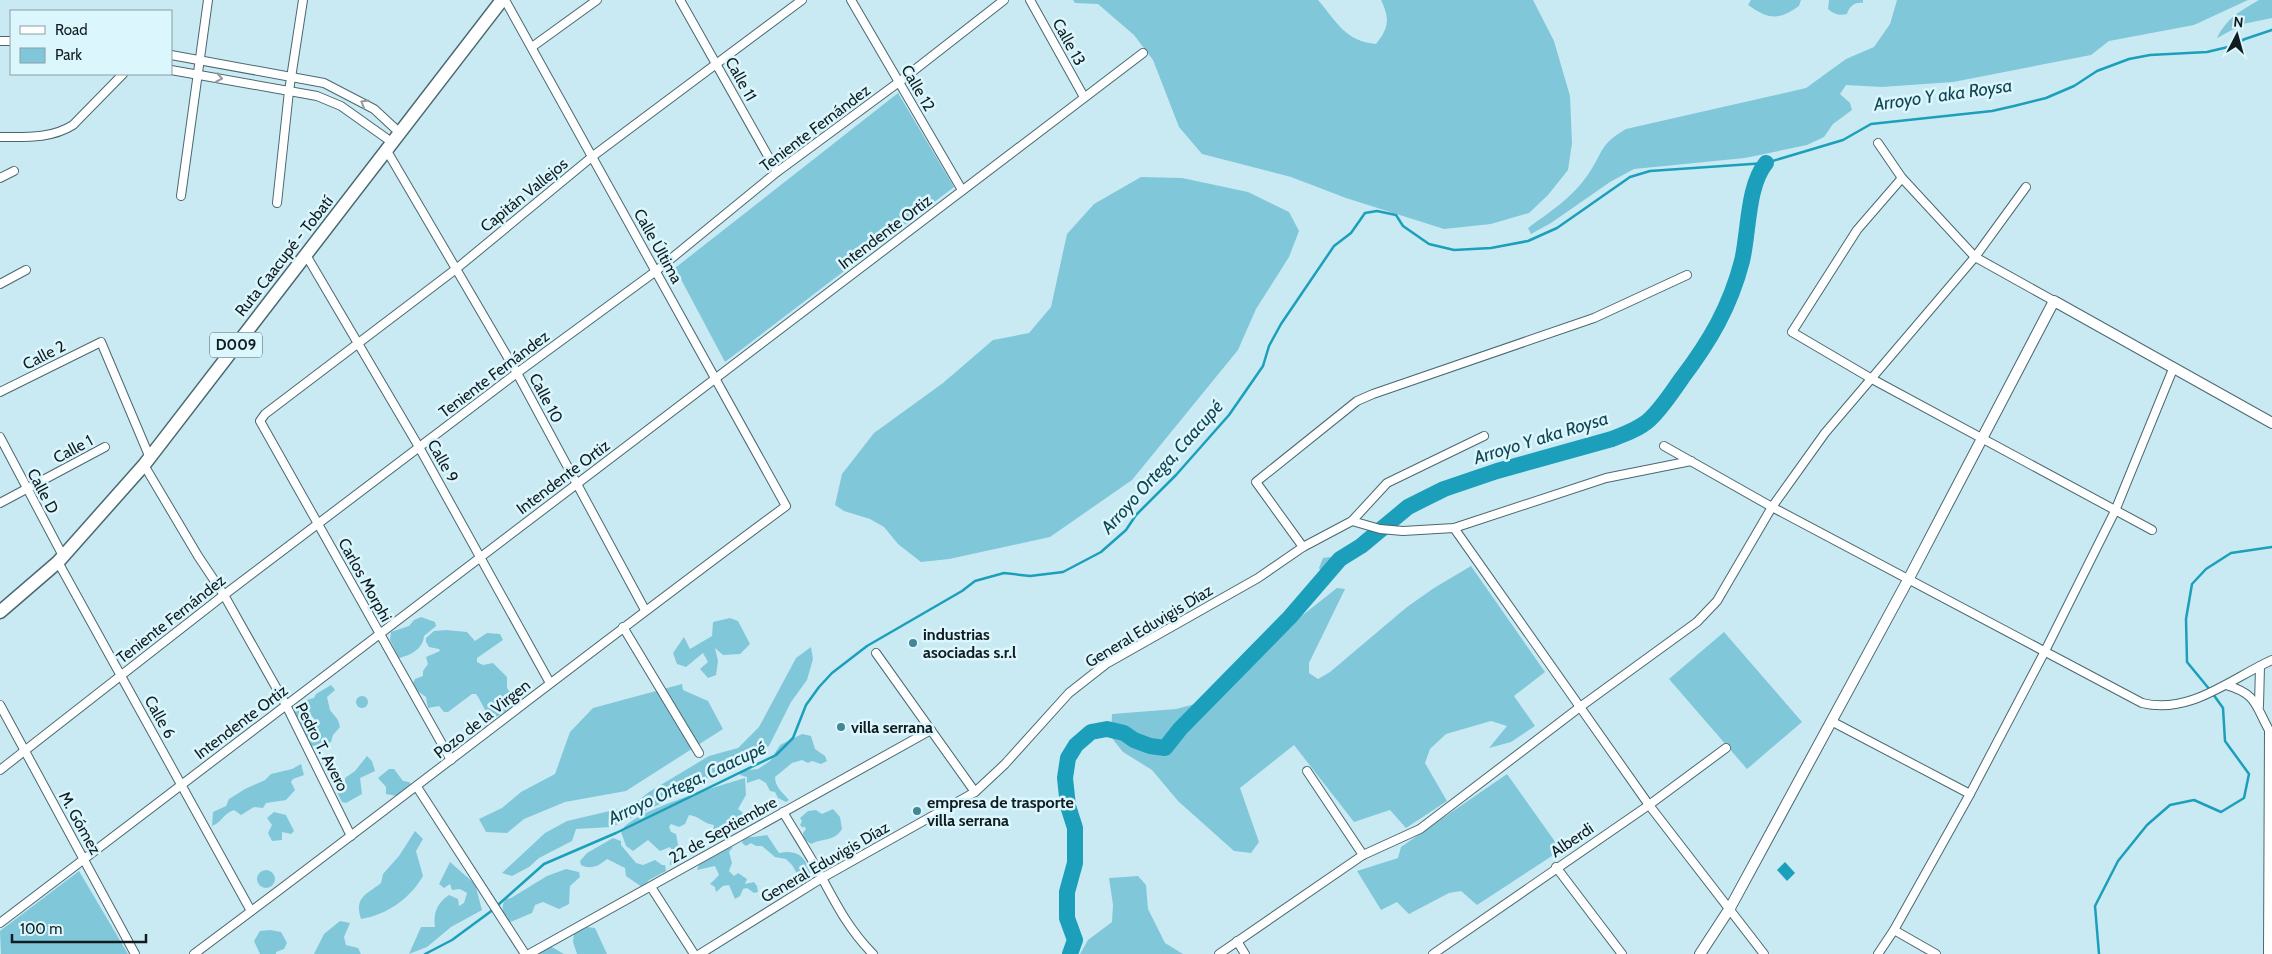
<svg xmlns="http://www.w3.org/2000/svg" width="2272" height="954" font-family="Cabin,sans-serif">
<rect width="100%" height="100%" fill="#c9eaf3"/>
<g fill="#81c7da">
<path d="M1073,0H1318C1337,22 1345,41 1376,44C1389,28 1390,19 1381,0H1533L1554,41L1570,96L1572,143L1568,170L1548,195L1529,213L1491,224L1444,229L1346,198L1291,177L1202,154L1179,127L1153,60L1134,35L1098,4L1075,3Z"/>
<path d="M1751,0H1801L1799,6C1778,21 1768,19 1748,5Z"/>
<path d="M1829,0H1863V3C1854,2 1850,6 1847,14C1840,16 1833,14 1828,9Z"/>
<path d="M1897,0H2248L2194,25L2109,41L2091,55L1953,82L1882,87L1846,85L1840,94L1850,103L1852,110L1833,124L1824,137L1807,145L1745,158L1634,169L1610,182L1551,223L1531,234L1528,228C1548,213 1572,198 1587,176C1603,154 1598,145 1626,129L1806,88L1846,59L1874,47L1890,24Z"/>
<path d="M2259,0H2272V18L2243,24L2217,38C2227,18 2240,11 2259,0Z"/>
<path d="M898,93L954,187L725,362L675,268Z"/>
<path d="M1141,177L1182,178L1248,192L1289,212L1299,231L1289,257L1256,309L1238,350L1132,480L1050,537L949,559L921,562L898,544L884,527L870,519L844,511L835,505L842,474L874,433L943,383L993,340L1029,333L1051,307L1067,234L1094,204Z"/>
<path d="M1331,557L1333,561L1328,571L1321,572L1319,568L1323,558Z"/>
<path d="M1471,566L1545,672L1514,696L1535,726L1511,742L1489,748L1507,726L1491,721L1446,734L1430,749L1425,763L1447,801L1406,828L1390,810L1354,822L1294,745L1240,788L1259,842L1251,853L1234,851L1178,801L1152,770L1123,752L1111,737L1112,714L1176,709L1195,704L1223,689L1280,633L1337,588L1345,589L1309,663V673L1318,679L1330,672L1407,607L1434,588Z"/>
<path d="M421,617L435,622L436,626L424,636C423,649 411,655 399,658L390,640L391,632L409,626L414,620Z"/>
<path d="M730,618L738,621L750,644L740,654L723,655L715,648L718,661L716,675L708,678L700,669L708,662L703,653L686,667L677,664L673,653L684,637L690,649L712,636L713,622Z"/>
<path d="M446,630L467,632L475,641L487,633L500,634L503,640L477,658V662L483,665L493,663L507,677V688L517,701C510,708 500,718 491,717C484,711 482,702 476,694H472L448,712H444L439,706L428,708L426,697L416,690L413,683L415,679L423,676V671L428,664L426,657L440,651L439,649L429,647L426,642V638L434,631Z"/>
<path d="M1724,632L1802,722L1747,769L1669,679Z"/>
<path d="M811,647L813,659L807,680L791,702L769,746L724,772L699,782L662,803L612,827L576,829L572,841L539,858L529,867L512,876L502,873L545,833L567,821L631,806L649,792L709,756L738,748L759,727L796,658Z"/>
<path d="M682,684L683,690L708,701L723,729L626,791L565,802L524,819L507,833L486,832L479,819L502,808L521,792L555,774L570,732L593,708Z"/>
<path d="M331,685L335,690L327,697L330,710L338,720L340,727L333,735L331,742L326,745L311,746L306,742L292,711L299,708V715L305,725L316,726V721L304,707L306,700L314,698L316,694Z"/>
<circle cx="362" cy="702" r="6"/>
<path d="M802,734L811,736L815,749L825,756L827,761L821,764L812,761L808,763L802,760L792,763L775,777C775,787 783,793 789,800L786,802L778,798L775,792L770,791L766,783L759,779L747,783V777L740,775L741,771L758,769L770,761L780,745Z"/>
<path d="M367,756L372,761L375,771L360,778L362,794L346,803L342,802L337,792L345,787V778L355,771Z"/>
<path d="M301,764L304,775L293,779L291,782L295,790L286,800L266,803L263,808L254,807L241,815L234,810C224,813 221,823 212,826L213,812L226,806L229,799L245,789L265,780L271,774L292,769Z"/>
<path d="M389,769H394L403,781L409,782L412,786L403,797L386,794V787L378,778Z"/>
<path d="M1507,774L1561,850L1477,905L1461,891L1449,893L1409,914L1397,902L1381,910L1357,871L1398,858L1401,847Z"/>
<path d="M745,778L746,795L738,809L751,819L749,823L720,836H716L713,832L714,825C704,824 699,816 689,815L685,824L679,827L671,824L669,827L671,832L676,834L678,845L685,850L688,857L677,865H670V862L675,855L670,847L660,851L648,840L633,851L626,846L621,832C628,812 722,785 745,778Z"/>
<path d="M833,809L840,817L842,829C834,842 822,838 811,844L804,839L803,833L806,829L804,826L803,828L800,825L802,821L800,818L808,811L816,810L822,814Z"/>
<path d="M274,812L286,815L294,831L291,834L282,832V840L272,841L268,833L272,825L267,818Z"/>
<path d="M415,831L423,839L416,851L423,876C410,899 386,915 361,919C354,897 366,895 381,883L383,874L399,856Z"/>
<path d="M767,835L779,853C798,849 806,857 811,875L807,880L799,877L792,865L786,859L775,857L762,846H756L751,843L746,846L742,843L744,838Z"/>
<path d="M613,838L621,841V845L636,863L643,865L655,860L662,865H665L666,871L649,880L642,887L626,876L625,868L607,859C599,866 591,870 581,865L580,861L587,853Z"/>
<path d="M733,847L729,852L732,863L729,871L734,876L738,873L747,879L745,884L754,882L757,886L758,892L754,893L747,888L743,889L740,896L735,899L729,885L723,886L716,892L715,887L710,884L719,875L715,866L697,870L699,864L724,848Z"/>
<path d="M450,862L475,884L482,910L451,927L427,947L409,954L421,927H435C433,913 437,903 449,895L458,899L459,906L464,903L467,893L460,889L452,890L450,884L444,888L439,884Z"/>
<path d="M566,869L579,872L580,877L570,886L569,904L559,909L543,902L535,905L532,913L508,923L505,920L508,917L504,915C502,908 502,904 506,899L511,898L547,876Z"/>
<circle cx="266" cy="879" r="9"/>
<path d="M79,871L128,954H1L0,931Z"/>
<path d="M1138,876L1146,885L1148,909L1165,943L1183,954H1080L1088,940L1112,922L1113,905L1109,878Z"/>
<path d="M340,921L350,923L344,937L346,945L358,948L361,954H314L324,934Z"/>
<path d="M587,927L595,928L607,954H577L573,942L574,933Z"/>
<path d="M270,930L281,932L287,943L284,949L276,952V954H260L254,941L260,931Z"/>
<path d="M550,946L564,954H532Z"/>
</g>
<path fill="#1b9fba" d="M1785,862L1795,873L1787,881L1777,870Z"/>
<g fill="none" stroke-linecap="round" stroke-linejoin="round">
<g stroke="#1b9fba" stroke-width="2.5">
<path d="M2210,690L2187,662L2186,619L2192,584L2206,569L2231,553L2272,547"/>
<path d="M425,954L452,940L490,912L544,864L616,833L776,755L793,738L806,705L819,687L832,673L867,646L962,591L975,581L1004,573L1030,576L1063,572L1101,552L1126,530L1136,515L1176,475L1229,415L1263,366L1269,346L1281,324L1334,246L1351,233L1365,213L1377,211L1396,215L1403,226L1429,244L1454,250L1491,248L1528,241L1557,228L1630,177L1650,171L1766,163L1843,140L1871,124L1992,111L2014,106L2046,98L2074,86L2097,71L2129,59L2150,55L2207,52L2228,47L2245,39L2272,30"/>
<path d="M2099,954L2095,906L2118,861L2147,825L2170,805L2194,800L2221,812L2244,798L2249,774L2225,741L2223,708L2213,694"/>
</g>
<path stroke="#1b9fba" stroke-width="16" d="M1070,954L1075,940L1067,918V892L1075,863V828L1068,806L1065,778L1068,758L1076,745L1091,732L1107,729L1124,733L1134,740L1150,746L1165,748L1180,729L1290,617L1340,559L1361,546L1408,507L1444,489L1497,471L1612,439C1625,434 1639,429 1649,420C1662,408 1672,392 1682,378C1710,341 1730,307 1742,261C1749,232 1747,186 1766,163"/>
<g stroke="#4b6870" stroke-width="10">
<g id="minor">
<path d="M680,0L777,172"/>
<path d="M851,0L962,190"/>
<path d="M1030,0L1084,97"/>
<path d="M0,41H11"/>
<path d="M532,47L597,0"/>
<path d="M171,55L324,83L374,109L401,134"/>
<path d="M171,70L317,96L341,106L393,143"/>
<path d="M0,137C25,137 51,139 73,125L123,74"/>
<path d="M1878,143L1902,178L1975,257L2054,301"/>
<path d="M387,151L517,373L645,610"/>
<path d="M0,178L14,171"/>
<path d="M1902,178L1857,230L1792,332L1872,379L2152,530"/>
<path d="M181,196L208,0"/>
<path d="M277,203L289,91L303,0"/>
<path d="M306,255L419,447L550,683"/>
<path d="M0,284L26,270"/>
<path d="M0,392L101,342L150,458"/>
<path d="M0,437L63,556"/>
<path d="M1664,446L1772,507L2142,703C2190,715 2230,679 2272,660"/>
<path d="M144,465L198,556L224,595L286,705L351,836"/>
<path d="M0,503L105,447"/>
<path d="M1352,521L1380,529L1403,531L1454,528L1606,478L1691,461"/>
<path d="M1454,528L1649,805L1764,954"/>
<path d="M1303,547L1256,482L1357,401L1373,394L1594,318L1687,275"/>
<path d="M58,562L251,911"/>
<path d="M623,627L699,753"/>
<path d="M876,653L975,792"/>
<path d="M2226,685C2257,694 2255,705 2269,730L2268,954"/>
<path d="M0,705L135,954"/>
<path d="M2259,706L2260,666"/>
<path d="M1831,721L1970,794"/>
<path d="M451,760L260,421L265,414L456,269L593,156L802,0"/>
<path d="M0,770L224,595L517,373L656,271L777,172L899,82L1004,0"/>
<path d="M1307,771L1363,855"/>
<path d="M417,787L525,954"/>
<path d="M783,812C796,834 810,855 822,878C837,906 850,931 873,954"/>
<path d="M1556,867L1622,954"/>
<path d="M651,887L694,954"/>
<path d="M0,923L1143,53"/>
<path d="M1894,930L1936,954"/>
<path d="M1237,941L1245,954"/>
<path d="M194,954C393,806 587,653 786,506L505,0"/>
<path d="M529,954L931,730"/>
<path d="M700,954L822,878L975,792L1005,764L1069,693L1106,664L1258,578L1303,547L1352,521L1387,483L1484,436"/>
<path d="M1219,954L1363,855L1420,829L1580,707L1697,622L1717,601L1772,507L1825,433L1975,257L2026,187"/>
<path d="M1433,954L1649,805L1726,748"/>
<path d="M1878,954L1894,930L1970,794L2044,653L2115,511L2173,369"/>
</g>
</g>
<g stroke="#4b6870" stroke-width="12">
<path id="tertiary" d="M1700,954L1730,908L1908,580L2054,301L2272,423"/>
</g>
<g stroke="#4b6870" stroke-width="15">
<path id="primary" d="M0,612L58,562L144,465L502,0"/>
</g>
<use href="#minor" stroke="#fff" stroke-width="8"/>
<use href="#tertiary" stroke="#fff" stroke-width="10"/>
<use href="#primary" stroke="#fff" stroke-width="12"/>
</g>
<defs><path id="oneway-chevron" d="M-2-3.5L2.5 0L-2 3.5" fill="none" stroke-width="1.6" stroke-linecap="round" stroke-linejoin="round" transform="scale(1.25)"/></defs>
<g stroke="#94999b">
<use href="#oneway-chevron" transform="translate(219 78) rotate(10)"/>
<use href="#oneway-chevron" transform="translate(364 103) rotate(-150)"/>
</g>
<g fill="#438696" stroke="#dbf6fd" stroke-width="2">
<circle cx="913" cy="643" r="5"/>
<circle cx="841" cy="727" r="5"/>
<circle cx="917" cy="811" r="5"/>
</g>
<g text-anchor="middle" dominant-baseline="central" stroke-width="5" stroke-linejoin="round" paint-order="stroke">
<rect fill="#dbf6fd" stroke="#4e5e62" stroke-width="1" x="210" y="332.5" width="52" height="25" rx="4"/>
<g font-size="15" font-weight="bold" fill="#111d20">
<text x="236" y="345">D009</text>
</g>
<g font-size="16" fill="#111d20" stroke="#dbf6fd">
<text transform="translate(1069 42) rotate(61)">Calle 13</text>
<text transform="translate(741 79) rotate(61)">Calle 11</text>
<text transform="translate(918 88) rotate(60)">Calle 12</text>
<text transform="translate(815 128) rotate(-37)">Teniente Fernández</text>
<text transform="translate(524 195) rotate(-39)">Capitán Vallejos</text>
<text transform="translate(885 232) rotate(-37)">Intendente Ortiz</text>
<text transform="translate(658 246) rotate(61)">Calle Última</text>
<text transform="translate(284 256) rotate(-52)">Ruta Caacupé - Tobatí</text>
<text transform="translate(44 355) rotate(-27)">Calle 2</text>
<text transform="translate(494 374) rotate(-37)">Teniente Fernández</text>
<text transform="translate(546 398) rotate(62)">Calle 10</text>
<text transform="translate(73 449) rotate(-28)">Calle 1</text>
<text transform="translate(443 461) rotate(61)">Calle 9</text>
<text transform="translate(563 477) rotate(-37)">Intendente Ortiz</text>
<text transform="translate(43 491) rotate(62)">Calle D</text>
<text transform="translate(365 580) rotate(61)">Carlos Morphi</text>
<text transform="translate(171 619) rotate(-38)">Teniente Fernández</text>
<text transform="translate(1149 626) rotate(-31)">General Eduvigis Díaz</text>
<text transform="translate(160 717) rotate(61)">Calle 6</text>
<text transform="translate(482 719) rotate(-38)">Pozo de la Virgen</text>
<text transform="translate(241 722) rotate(-37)">Intendente Ortiz</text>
<text transform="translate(322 747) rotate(63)">Pedro T. Avero</text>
<text transform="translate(80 823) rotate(61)">M. Gómez</text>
<text transform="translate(723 830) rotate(-29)">22 de Septiembre</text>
<text transform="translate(1572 840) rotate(-34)">Alberdi</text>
<text transform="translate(825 862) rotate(-30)">General Eduvigis Díaz</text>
</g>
<g font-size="16" font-weight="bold" fill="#111d20" stroke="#dbf6fd" text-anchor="start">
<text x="923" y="634">industrias<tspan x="923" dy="18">asociadas s.r.l</tspan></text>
<text x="851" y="727">villa serrana</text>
<text x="927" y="802">empresa de trasporte<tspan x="927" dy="18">villa serrana</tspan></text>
</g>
<g font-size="18" font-style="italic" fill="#114551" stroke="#dbf6fd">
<text transform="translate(1943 95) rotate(-8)">Arroyo Y aka Roysa</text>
<text transform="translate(1541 438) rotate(-17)">Arroyo Y aka Roysa</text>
<text transform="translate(1162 467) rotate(-48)">Arroyo Ortega, Caacupé</text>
<text transform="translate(687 783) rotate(-25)">Arroyo Ortega, Caacupé</text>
</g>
</g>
<rect x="10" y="10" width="162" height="65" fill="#dbf6fd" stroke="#8a9fa5"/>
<rect x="20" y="26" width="25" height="8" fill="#ffffff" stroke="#8a9fa5"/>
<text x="55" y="35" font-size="15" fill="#111d20">Road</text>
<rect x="20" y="48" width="25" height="15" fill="#81c7da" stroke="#8a9fa5"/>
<text x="55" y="60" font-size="15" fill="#111d20">Park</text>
<g transform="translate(2237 35) rotate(6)" stroke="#dbf6fd" stroke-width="4" paint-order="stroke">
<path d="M0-4L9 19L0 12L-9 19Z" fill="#111d20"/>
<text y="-8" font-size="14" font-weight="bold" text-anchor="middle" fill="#111d20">N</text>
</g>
<path d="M12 934v8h134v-8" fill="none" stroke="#111d20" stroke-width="2.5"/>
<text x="20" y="934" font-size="15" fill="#111d20" stroke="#dbf6fd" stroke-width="4" paint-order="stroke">100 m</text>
</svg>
